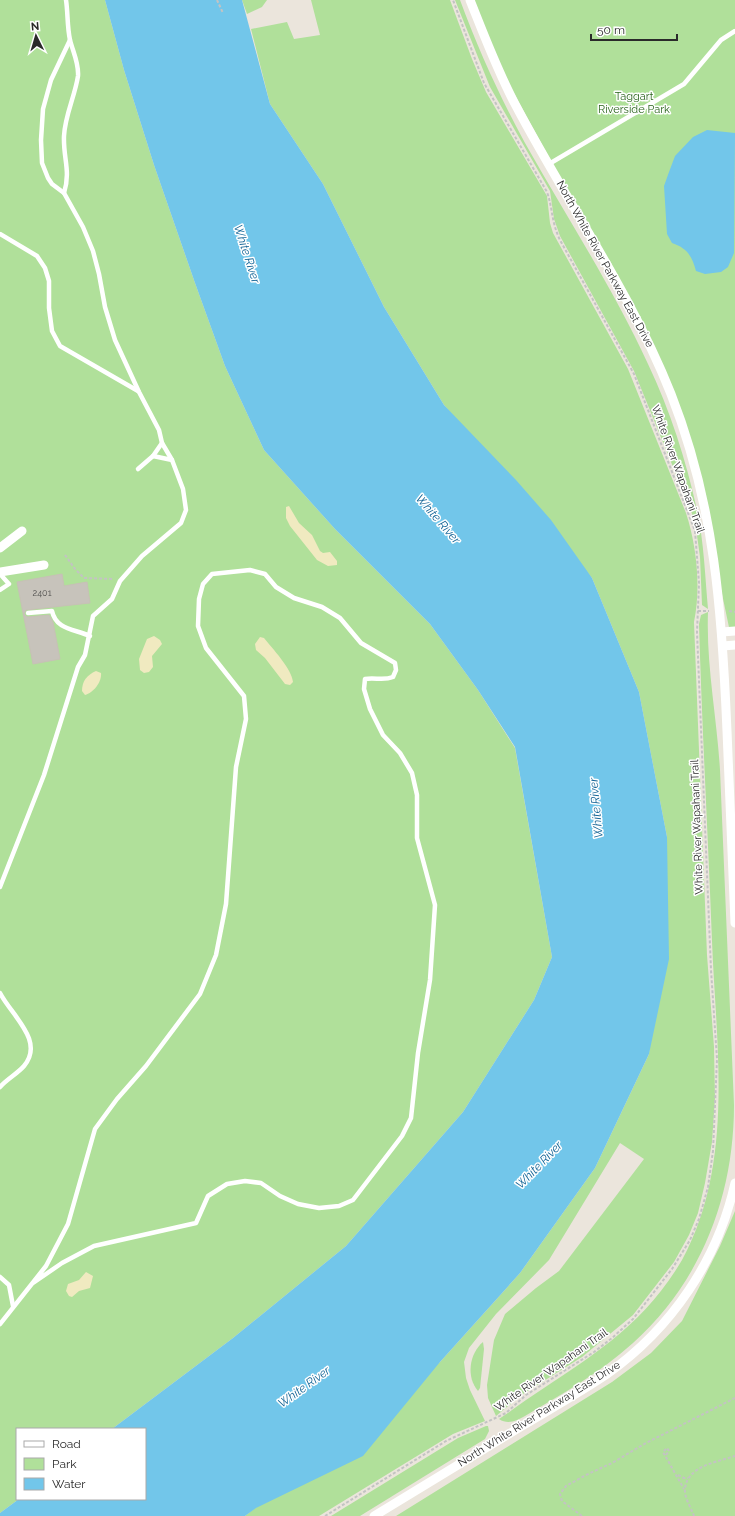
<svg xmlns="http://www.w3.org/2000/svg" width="735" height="1516" font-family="Raleway,sans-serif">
<rect width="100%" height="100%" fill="#ebe5dc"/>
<g fill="#b0e09a">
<path d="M0,0H105L124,70L154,165L195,283L225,366L264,450L335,529L430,624L478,690L515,748L552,957L534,1000L463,1112L346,1246L233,1338L112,1429H17V1499H19L0,1513Z"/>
<path d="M242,0H267L262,7L247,14Z"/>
<path d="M311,0H450L472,59L486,92L547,196L550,223L553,233L628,369L686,513C697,547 701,588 694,622L707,955L714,1047L715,1098L712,1142L705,1183L698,1213L689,1235L674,1262L633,1315L582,1357L523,1394L496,1416L488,1398L487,1385L494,1340L505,1314L536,1288L559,1271L644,1159L620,1143L549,1260L496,1314L469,1348L464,1362L466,1378L470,1390L485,1421L453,1434L319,1516H245L440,1362L520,1273L595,1168L649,1054L667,837L639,692L592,578L444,405L384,307L323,184L270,104L251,29L287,22L294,39L320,35Z"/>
<path d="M455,0H460C478,49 500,97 525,143C566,216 613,288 648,364C670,410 686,460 697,510C704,542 705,577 708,609L702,605L700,557L695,521L634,371L560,236L554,219L550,191L490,87Z"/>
<path d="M471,0H735V631L730,632L713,551L681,423L634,313L486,42Z"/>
<path d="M708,612C706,665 717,718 720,770L734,1105C734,1196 701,1282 633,1343C600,1373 562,1394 525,1416C516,1421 508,1425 499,1419C510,1412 521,1403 532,1396C592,1356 644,1325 682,1260C735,1162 716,1047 712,941C708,835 702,730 699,624L701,615Z"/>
<path d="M735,1211V1516H396L612,1382L651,1353L682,1321L720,1246Z"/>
<path d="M483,1342L484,1349L480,1388L478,1391C466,1377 469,1354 483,1342Z"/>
<path d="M486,1426H488L489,1431L485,1439L360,1516H331L458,1438Z"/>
</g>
<g fill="#f0eac0">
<path d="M289,506L299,523L312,535L320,551L323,553L330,552L337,561V565L328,566L317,560L290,526L286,518V507Z"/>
<path d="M154,636L160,640L162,644L152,656L153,667L149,672L144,673L140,670L139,659L147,639Z"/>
<path d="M260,637L264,638C272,648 292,669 293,682L290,685L285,684L265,658L256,650L255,644Z"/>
<path d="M96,671L101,673C102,682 93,693 85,695L82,691C82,681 87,675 96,671Z"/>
<path d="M86,1272L93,1276L90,1288L79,1291L72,1297L69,1296L66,1291L68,1284L79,1280Z"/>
</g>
<g fill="#72c6ea">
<path d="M105,0H242L270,104L323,184L384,307L444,405L516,480L551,520L592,578L639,692L667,837L669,959L649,1054L595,1168L520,1273L440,1362L363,1456L256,1508L245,1516H0V1513L19,1499H145V1429H112L233,1338L346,1246L463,1112L534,1000L552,957L515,747L478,690L430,624L335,529L264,450L225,366L195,283L154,165L124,70Z"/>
<path d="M707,130L735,133L734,253L728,267L721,272L705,274L696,271C692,256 687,248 672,243L667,234L664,186L669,172L675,156L693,137Z"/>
</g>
<path fill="#c7c3bb" stroke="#c7c1b6" d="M62,574L64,586L87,582L90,603L26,610L24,614L27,617L49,615L53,622L60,659L33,664L17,582Z"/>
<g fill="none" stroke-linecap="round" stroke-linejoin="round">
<g stroke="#c3c3c3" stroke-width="2" stroke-dasharray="3 2" stroke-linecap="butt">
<path d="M217,0L223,13"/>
<path d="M65,555L75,569L84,578L113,579"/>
<path d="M698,611H709"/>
<path d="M729,611L735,612"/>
<path d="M666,1455L669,1451L667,1448L663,1452L684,1489"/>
<path d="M678,1475L684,1478H688"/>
<path d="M325,1516L446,1441L506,1413L526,1395L594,1352L612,1338L633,1319L672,1269L690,1240L699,1219L708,1187L713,1151L717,1059L711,970L697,632L699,583L695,531L634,374L560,240C551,221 553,209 547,192L484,83L453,0"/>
<path d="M582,1516L562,1501L560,1494L566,1486L586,1475L612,1463L646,1443L735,1398"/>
<path d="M694,1516C691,1508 684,1497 685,1489C687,1466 717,1462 735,1456"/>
</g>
<g stroke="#fff" stroke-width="4.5">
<path d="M549,164L684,84L721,40L735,31"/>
<path d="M64,193L52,184L48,178L42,163L41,140L43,109L51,80L70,40"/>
<path d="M0,234L37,256L45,268L49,281V308L52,331L60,346L138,391"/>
<path d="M153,456L172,460"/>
<path d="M138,469L153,456L162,443"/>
<path d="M0,574L9,584L0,590"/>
<path d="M28,613L52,611C56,630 75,629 90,636"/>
<path d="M0,887L44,775L78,667L85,655L93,616L112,599L120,581L142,556L181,523L186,510L183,489L172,460L162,443L159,430L139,392L115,340L105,307L99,274L93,251L83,227L64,193C71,171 63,158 64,136C65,115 75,96 78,76C79,63 73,52 70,40C67,26 68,13 66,0"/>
<path d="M0,993C12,1016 45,1041 24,1066C17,1074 7,1079 0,1087"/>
<path d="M0,1277L9,1285L13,1306"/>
<path d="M0,1324L46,1266L68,1224L95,1129L117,1099L146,1066L200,994L216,955L226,904L236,767L246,719L244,696L206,648L198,626L199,599L203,584L212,574L250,570L265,574L276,587L294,598L322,607L340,618L361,643L395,663L396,670L393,677C383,681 375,677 365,679L364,689L370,709L383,735L400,753L412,773L417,795V838L435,905L430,980L418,1053L411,1118L402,1136L353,1200L339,1206L319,1208L298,1204L280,1196L261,1183L245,1181L227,1184L208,1196L196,1223L94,1246L62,1263L33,1283"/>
</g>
<g stroke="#fff" stroke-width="9">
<path d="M470,0C484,35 497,70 515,104C566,201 630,291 671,394C715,506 722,612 727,731C730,795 732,859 735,923"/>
<path d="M0,548L22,531"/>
<path d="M0,572L44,565"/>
<path d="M722,632L735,631"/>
<path d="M723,646L735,645"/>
<path d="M374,1516C424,1486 473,1456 522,1426C550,1409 579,1393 607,1374C671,1329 718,1260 735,1183"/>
</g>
</g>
<g text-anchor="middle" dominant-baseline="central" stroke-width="3" stroke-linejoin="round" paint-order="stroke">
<g font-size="9" fill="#51504e">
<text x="42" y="593">2401</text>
</g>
<g font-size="11" fill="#29641c" stroke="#fff">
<text x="634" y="96">Taggart<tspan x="634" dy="13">Riverside Park</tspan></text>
</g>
<g font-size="11" fill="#2a2a2a" stroke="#fff">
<text transform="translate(605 264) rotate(61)">North White River Parkway East Drive</text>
<text transform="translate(678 469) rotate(70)">White River Wapahani Trail</text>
<text transform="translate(697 827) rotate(-92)">White River Wapahani Trail</text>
<text transform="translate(551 1370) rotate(-35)">White River Wapahani Trail</text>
<text transform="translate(539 1414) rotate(-32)">North White River Parkway East Drive</text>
</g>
<g font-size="12" font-style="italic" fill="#126496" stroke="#fff">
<text transform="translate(247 254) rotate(72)">White River</text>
<text transform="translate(438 519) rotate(49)">White River</text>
<text transform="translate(596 808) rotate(-95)">White River</text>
<text transform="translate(539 1165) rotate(-46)">White River</text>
<text transform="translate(304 1387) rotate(-36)">White River</text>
</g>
</g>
<rect x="16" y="1428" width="130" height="72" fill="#ffffff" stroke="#aaaaaa"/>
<rect x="24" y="1441" width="20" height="6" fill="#ffffff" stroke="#aaaaaa"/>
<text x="52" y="1448" font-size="12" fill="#2a2a2a">Road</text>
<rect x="24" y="1458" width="20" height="12" fill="#b0e09a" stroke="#aaaaaa"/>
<text x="52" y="1468" font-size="12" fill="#2a2a2a">Park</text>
<rect x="24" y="1478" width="20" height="12" fill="#72c6ea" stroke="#aaaaaa"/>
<text x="52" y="1488" font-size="12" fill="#2a2a2a">Water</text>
<g transform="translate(36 36) rotate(355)" stroke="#ffffff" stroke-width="3" paint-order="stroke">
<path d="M0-3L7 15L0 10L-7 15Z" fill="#2a2a2a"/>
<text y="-6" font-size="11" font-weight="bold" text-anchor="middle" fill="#2a2a2a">N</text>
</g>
<path d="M591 34v6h86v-6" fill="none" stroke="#2a2a2a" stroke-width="2"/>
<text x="597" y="34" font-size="12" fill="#2a2a2a" stroke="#ffffff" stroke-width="3" paint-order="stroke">50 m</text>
</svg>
